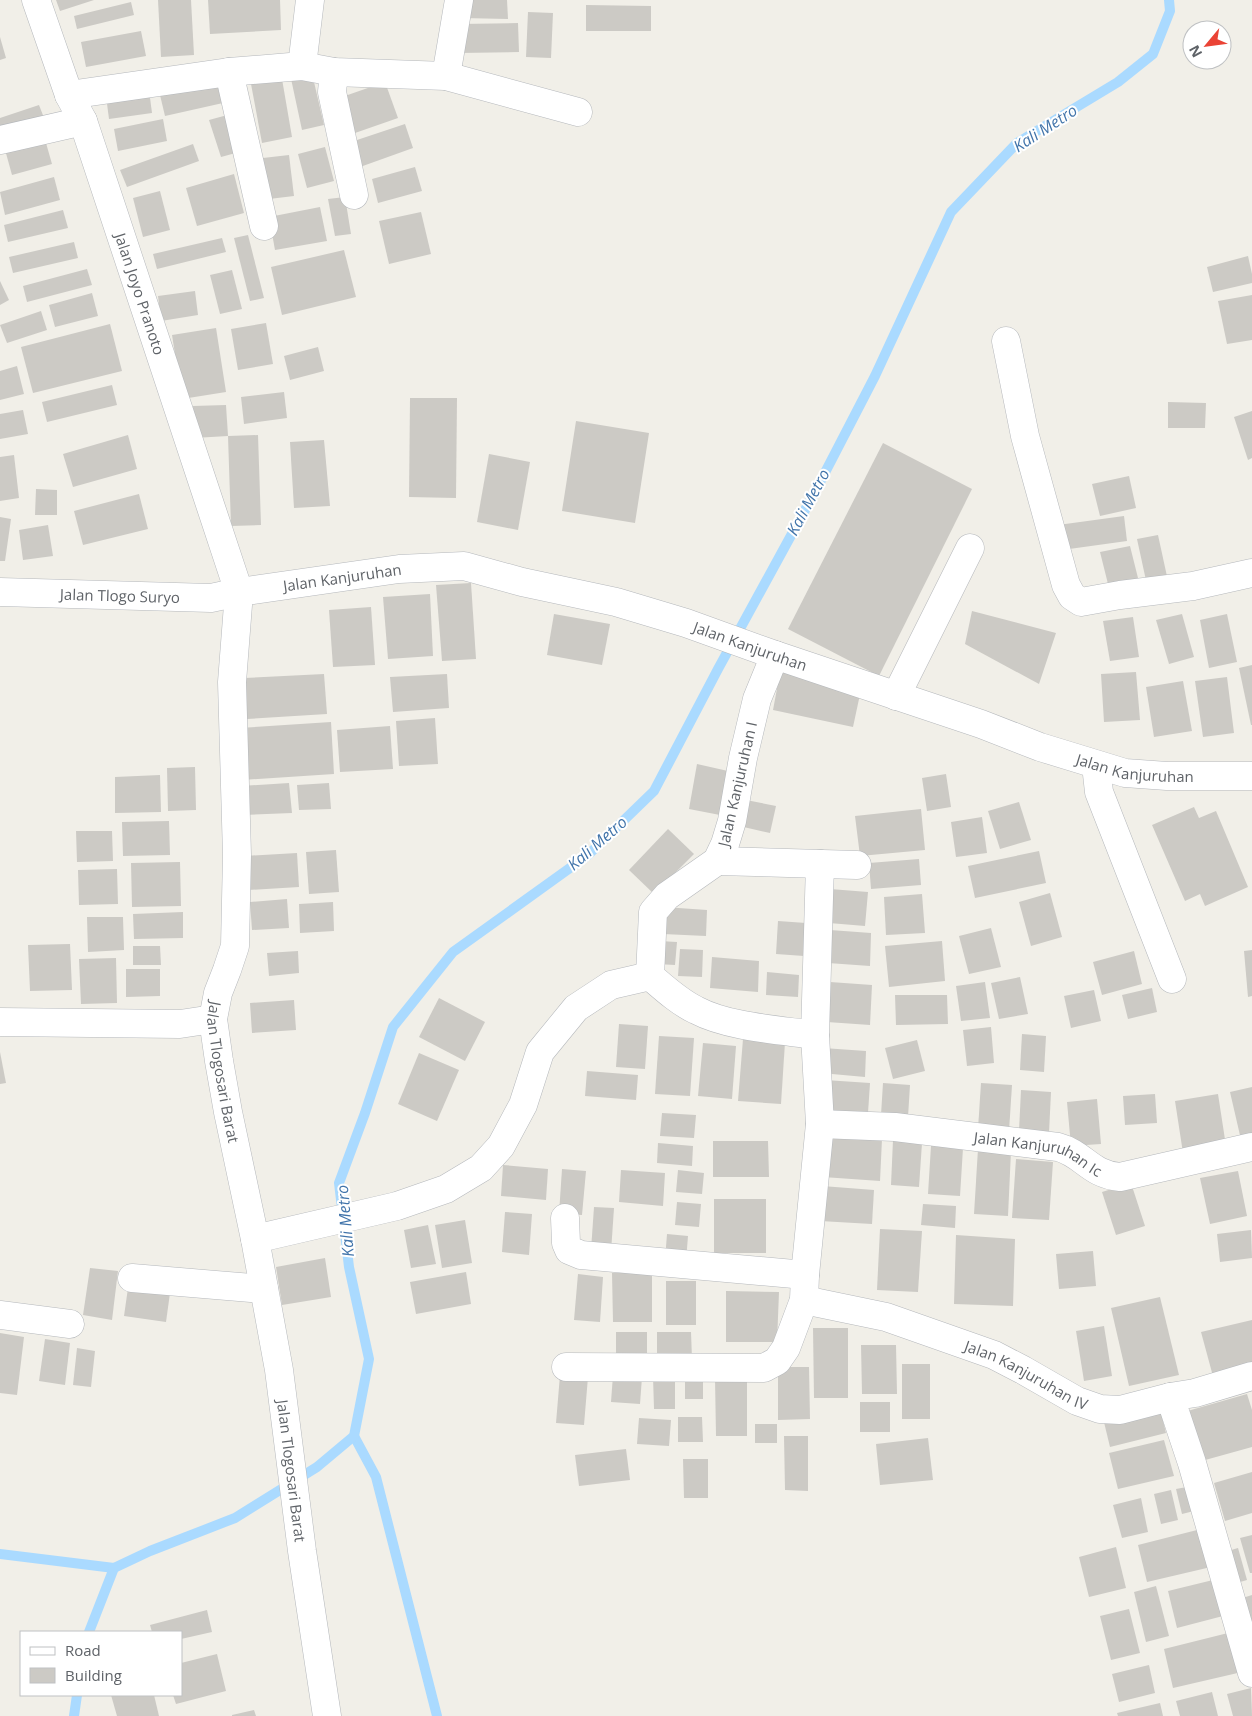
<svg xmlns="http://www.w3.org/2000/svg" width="1252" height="1716" font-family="'Open Sans',sans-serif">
<rect width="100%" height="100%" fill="#f1efe8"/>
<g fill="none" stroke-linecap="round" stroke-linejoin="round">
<g stroke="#aadaff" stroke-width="10">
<path d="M354,1436L376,1477L437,1716"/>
<path d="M0,1554L114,1568"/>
<path d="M89,1632L114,1568L150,1551L235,1518L317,1467L354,1436L369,1359L349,1267L339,1183L365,1113L393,1027L453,952L588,855L654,791L718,669L817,488L875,376L951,212L1017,143L1118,82L1153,54L1170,11L1169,0"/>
<path d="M74,1716L77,1695"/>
</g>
</g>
<g fill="#cccac5">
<path d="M56,0H94L60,11Z"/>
<path d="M158,0H191L194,55L161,57Z"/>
<path d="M208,0H280L281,30L210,34Z"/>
<path d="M462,0H507L508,19L462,18Z"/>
<path d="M131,2L134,15L77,29L74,16Z"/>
<path d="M586,5L651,6V31H586Z"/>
<path d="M528,12L553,13L551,58L526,57Z"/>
<path d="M518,23L519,52L459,53V24Z"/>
<path d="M141,31L146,56L86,67L81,42Z"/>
<path d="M0,37L6,58L0,60Z"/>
<path d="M311,69L324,125L302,130L290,74Z"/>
<path d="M282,79L292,137L262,143L251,84Z"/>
<path d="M218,82L223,103L165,116L160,95Z"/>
<path d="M385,82L398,118L355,133L342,97Z"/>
<path d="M149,90L152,113L109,119L106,96Z"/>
<path d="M39,105L46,123L0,139V118Z"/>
<path d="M231,114L243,151L221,157L209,120Z"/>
<path d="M163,119L167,141L118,151L114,129Z"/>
<path d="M405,124L413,148L360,167L351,142Z"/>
<path d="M44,136L52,164L12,175L4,146Z"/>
<path d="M193,144L199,161L127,187L120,170Z"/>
<path d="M325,147L334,181L307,188L298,154Z"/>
<path d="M289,155L294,196L269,199L263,158Z"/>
<path d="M415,167L422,191L378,203L372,179Z"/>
<path d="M234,174L244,213L197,226L186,188Z"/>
<path d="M54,177L60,200L5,215L0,192Z"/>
<path d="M160,191L170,230L143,237L133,198Z"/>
<path d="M345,197L351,234L335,236L328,199Z"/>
<path d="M320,207L327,241L275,250L269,217Z"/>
<path d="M63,210L68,228L8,242L4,225Z"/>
<path d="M421,212L431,254L389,264L379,221Z"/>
<path d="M248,235L264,298L250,301L234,238Z"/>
<path d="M222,238L226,252L157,269L153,254Z"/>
<path d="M74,242L78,258L13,273L9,257Z"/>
<path d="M344,250L356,297L282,315L271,267Z"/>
<path d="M1248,256L1252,274V283L1213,292L1207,267Z"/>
<path d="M87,269L92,285L27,302L23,286Z"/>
<path d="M232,270L242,309L220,314L210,275Z"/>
<path d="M0,281L9,300L0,305Z"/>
<path d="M195,291L198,315L161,321L158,296Z"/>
<path d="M92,293L98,316L55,327L49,305Z"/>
<path d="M1252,295V340L1227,344L1218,301Z"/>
<path d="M41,311L47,330L7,343L0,325Z"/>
<path d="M266,323L273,364L238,370L231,329Z"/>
<path d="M110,324L122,371L33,393L21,347Z"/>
<path d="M216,328L226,392L182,399L172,335Z"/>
<path d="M318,347L324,371L290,380L284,356Z"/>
<path d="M17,366L24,394L0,400V371Z"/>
<path d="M112,385L117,405L47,422L42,402Z"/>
<path d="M284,392L287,418L244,424L241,397Z"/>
<path d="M410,398H457L456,498L409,497Z"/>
<path d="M1168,402L1206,403L1205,428H1168Z"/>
<path d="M226,405L228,436L194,438L193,406Z"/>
<path d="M23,410L28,434L0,439V414Z"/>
<path d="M1252,411V458L1248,460L1234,417Z"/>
<path d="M576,421L649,433L635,523L562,511Z"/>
<path d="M128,435L137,469L73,487L63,454Z"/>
<path d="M258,435L261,525L231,526L228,436Z"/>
<path d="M324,440L330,506L294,508L290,442Z"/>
<path d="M883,443L972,489L879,676L788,629Z"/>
<path d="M489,454L530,462L518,530L477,522Z"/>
<path d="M14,455L19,498L0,501V457Z"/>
<path d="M1129,476L1136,508L1100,516L1092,484Z"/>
<path d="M36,489L57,490V515H35Z"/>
<path d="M139,494L148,529L83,545L74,511Z"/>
<path d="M1124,516L1127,541L1062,550L1058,525Z"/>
<path d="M0,517L11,519L5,561H0Z"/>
<path d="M48,525L53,556L23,560L19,530Z"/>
<path d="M1158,535L1168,581L1147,585L1137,539Z"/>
<path d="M1130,546L1139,582L1109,588L1100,552Z"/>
<path d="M471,583L476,659L442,661L436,585Z"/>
<path d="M430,594L433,656L388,659L383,597Z"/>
<path d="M371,607L375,665L333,667L329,610Z"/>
<path d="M972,611L1056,633L1039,684L965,644Z"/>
<path d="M554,614L610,624L602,665L547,655Z"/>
<path d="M1182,614L1194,657L1169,664L1156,620Z"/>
<path d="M1227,614L1237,662L1209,668L1200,620Z"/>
<path d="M1133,617L1139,657L1110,661L1103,621Z"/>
<path d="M1252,665V725H1251L1239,668Z"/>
<path d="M781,667L862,685L853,727L773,710Z"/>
<path d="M1136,672L1140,720L1104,722L1101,674Z"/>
<path d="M324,674L327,714L247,719L244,678Z"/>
<path d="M447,674L449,708L393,712L390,677Z"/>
<path d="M1227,677L1234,733L1203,737L1195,681Z"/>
<path d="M1183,681L1192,731L1154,737L1146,687Z"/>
<path d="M435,718L438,764L399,766L396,721Z"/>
<path d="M331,722L334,774L242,780L239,728Z"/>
<path d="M390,726L393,769L340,772L337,730Z"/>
<path d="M697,764L728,771L720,815L689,809Z"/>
<path d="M195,767L196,810L168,811L167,768Z"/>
<path d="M946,774L951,807L927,811L922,778Z"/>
<path d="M160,775L161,812L115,813V777Z"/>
<path d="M289,783L292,813L243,815L241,786Z"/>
<path d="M329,783L331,809L299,810L297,785Z"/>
<path d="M741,799L776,806L770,833L735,825Z"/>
<path d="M1019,802L1031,840L1000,849L988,811Z"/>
<path d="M1194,807L1199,818L1216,811L1248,887L1205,906L1200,894L1185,901L1152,825Z"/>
<path d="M921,809L925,850L860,856L855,816Z"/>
<path d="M982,817L987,853L956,857L951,822Z"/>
<path d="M169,821L170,855L123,856L122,822Z"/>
<path d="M668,829L694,854L654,894L629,870Z"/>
<path d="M76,831H112L113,861L77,862Z"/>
<path d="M336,850L339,892L309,894L306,852Z"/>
<path d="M1039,851L1046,883L975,898L968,866Z"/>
<path d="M297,853L299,887L248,890L245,856Z"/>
<path d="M919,859L921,885L871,889L869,863Z"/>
<path d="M180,862L181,906L132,907L131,863Z"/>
<path d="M117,869L118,904L79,905L78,870Z"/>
<path d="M830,889L868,892L865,926L829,923Z"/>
<path d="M1050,893L1062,937L1031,946L1019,902Z"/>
<path d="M922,894L925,933L886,935L884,897Z"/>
<path d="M287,899L289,928L252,930L250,902Z"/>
<path d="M333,902L334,931L300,933L299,904Z"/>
<path d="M664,907L707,910L706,936L663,934Z"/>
<path d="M183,912V938L134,939L133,914Z"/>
<path d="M87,917H123L124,950L88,952Z"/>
<path d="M778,921L806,923L804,956L776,954Z"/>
<path d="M991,928L1001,967L969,974L959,936Z"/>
<path d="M830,930L871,933L870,966L828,963Z"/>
<path d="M659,941L677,942L675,965L657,964Z"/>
<path d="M942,941L945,981L889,987L885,946Z"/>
<path d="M70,944L72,990L30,991L28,945Z"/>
<path d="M133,946H160L161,965H133Z"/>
<path d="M680,949L703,950L702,977L678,976Z"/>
<path d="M1252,950V996L1248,997L1244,951Z"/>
<path d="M298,951L299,973L269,976L267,953Z"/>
<path d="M1134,951L1142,984L1102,995L1093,962Z"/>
<path d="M712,957L759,961L758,992L710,988Z"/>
<path d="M116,958L117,1003L81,1004L79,959Z"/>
<path d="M126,969H160V996L126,997Z"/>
<path d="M767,972L799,975L798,997L766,995Z"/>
<path d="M1020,977L1028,1014L999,1019L991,983Z"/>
<path d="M830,982L872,985L870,1025L827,1022Z"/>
<path d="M985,982L990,1018L961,1021L956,986Z"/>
<path d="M1152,988L1157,1012L1128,1019L1122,995Z"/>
<path d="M1094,990L1101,1021L1071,1028L1064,996Z"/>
<path d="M895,995H947L948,1024L896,1025Z"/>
<path d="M439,998L485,1022L465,1061L419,1037Z"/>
<path d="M294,1000L296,1030L252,1033L250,1003Z"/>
<path d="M619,1024L648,1026L645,1069L616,1067Z"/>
<path d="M991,1027L994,1063L967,1066L963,1030Z"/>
<path d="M1022,1034L1046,1036L1044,1072L1020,1070Z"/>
<path d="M659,1036L694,1038L690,1096L655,1094Z"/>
<path d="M743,1039L785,1042L781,1104L738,1101Z"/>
<path d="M917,1040L925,1071L893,1079L885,1048Z"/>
<path d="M703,1043L736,1046L732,1099L698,1096Z"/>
<path d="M823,1048L866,1051L865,1077L821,1073Z"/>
<path d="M0,1052L6,1083L0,1084Z"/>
<path d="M419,1053L459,1070L437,1121L398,1104Z"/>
<path d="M587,1071L638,1075L636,1100L585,1096Z"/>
<path d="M825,1080L870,1083L868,1113L822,1110Z"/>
<path d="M883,1083L910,1085L908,1117L881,1115Z"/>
<path d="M981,1083L1012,1085L1009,1131L978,1129Z"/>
<path d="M1252,1087V1142L1242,1144L1230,1092Z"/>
<path d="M1021,1090L1051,1092L1049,1133L1019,1131Z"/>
<path d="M1155,1094L1157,1123L1125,1125L1123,1096Z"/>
<path d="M1218,1094L1226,1146L1183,1153L1175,1101Z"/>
<path d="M1097,1099L1101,1144L1071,1146L1067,1102Z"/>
<path d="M662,1113L696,1115L694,1138L660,1136Z"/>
<path d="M826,1135L882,1139L880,1181L823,1177Z"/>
<path d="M893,1140L922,1143L919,1187L891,1185Z"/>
<path d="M713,1141H768L769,1177H713Z"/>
<path d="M658,1143L693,1146L692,1166L657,1163Z"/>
<path d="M931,1146L963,1148L960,1196L928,1194Z"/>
<path d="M978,1149L1011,1151L1008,1216L974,1214Z"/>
<path d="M1016,1159L1053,1162L1049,1220L1012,1218Z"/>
<path d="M503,1165L548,1169L546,1200L501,1196Z"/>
<path d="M562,1169L586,1171L582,1215L559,1214Z"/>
<path d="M621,1170L665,1173L663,1206L619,1202Z"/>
<path d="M678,1170L704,1173L702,1194L676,1192Z"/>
<path d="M1238,1171L1247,1216L1210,1224L1200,1178Z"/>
<path d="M1131,1183L1145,1226L1116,1235L1102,1192Z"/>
<path d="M822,1186L874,1190L872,1224L820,1221Z"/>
<rect x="714" y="1199" width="52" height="54"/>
<path d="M677,1202L701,1204L699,1227L675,1225Z"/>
<path d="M923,1204L956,1206L955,1228L921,1225Z"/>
<path d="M594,1207L614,1208L611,1252L591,1250Z"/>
<path d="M505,1212L532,1214L529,1255L502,1252Z"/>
<path d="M465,1220L472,1263L442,1268L435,1225Z"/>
<path d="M428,1225L436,1264L411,1268L404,1230Z"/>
<path d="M880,1229L922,1231L918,1292L877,1290Z"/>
<path d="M1251,1230L1252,1258L1220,1262L1217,1234Z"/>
<path d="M667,1234L688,1236L686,1261L665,1260Z"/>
<path d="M956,1235L1015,1239L1013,1306L954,1304Z"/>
<path d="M1093,1251L1096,1286L1059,1289L1056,1254Z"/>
<path d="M325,1258L331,1297L282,1305L276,1267Z"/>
<path d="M90,1268L118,1271L112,1320L83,1315Z"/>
<path d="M466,1272L471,1304L416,1314L410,1282Z"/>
<path d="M612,1273H652V1322H613Z"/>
<path d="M578,1274L603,1277L600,1322L574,1320Z"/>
<rect x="666" y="1281" width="30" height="44"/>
<path d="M128,1288L170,1293L166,1322L124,1316Z"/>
<path d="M726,1291L779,1292L777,1342H726Z"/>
<path d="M1160,1297L1179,1375L1129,1386L1111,1308Z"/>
<path d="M1252,1320V1370L1214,1380L1201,1332Z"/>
<path d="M1104,1326L1112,1376L1084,1381L1076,1331Z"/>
<path d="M813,1328H848V1398H814Z"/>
<rect x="616" y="1332" width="31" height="29"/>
<path d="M657,1332H691L692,1359H657Z"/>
<path d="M0,1333L24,1337L17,1395L0,1393Z"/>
<path d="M45,1339L70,1343L65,1385L39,1381Z"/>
<path d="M861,1345H896L897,1394H862Z"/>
<path d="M77,1348L95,1351L91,1387L73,1385Z"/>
<rect x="902" y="1364" width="28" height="55"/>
<path d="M778,1367H809L810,1419L778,1420Z"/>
<path d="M560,1375L588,1377L584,1425L556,1423Z"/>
<path d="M613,1375L642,1377L640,1404L611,1402Z"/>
<path d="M653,1377H675V1409H654Z"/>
<rect x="685" y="1377" width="18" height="22"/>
<path d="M747,1377V1436H716L715,1378Z"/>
<path d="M1247,1394L1252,1410V1447L1198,1462L1184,1412Z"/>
<rect x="860" y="1402" width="30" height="30"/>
<path d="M1159,1404L1166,1433L1110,1447L1103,1418Z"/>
<path d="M678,1417H702L703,1442H678Z"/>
<path d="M639,1418L671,1420L669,1446L637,1444Z"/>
<rect x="755" y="1424" width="22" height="19"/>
<path d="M784,1436H808V1491L785,1490Z"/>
<path d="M928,1438L933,1480L880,1485L876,1444Z"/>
<path d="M1164,1440L1174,1476L1118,1489L1109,1453Z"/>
<path d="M626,1449L630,1480L579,1486L575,1455Z"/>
<path d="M683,1459H708V1498H684Z"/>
<path d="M1252,1472V1513L1225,1521L1214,1483Z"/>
<path d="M1192,1486L1198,1510L1182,1514L1176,1489Z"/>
<path d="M1171,1490L1178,1520L1161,1524L1154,1494Z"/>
<path d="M1141,1498L1148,1532L1122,1538L1113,1505Z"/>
<path d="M1201,1529L1211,1567L1147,1582L1138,1545Z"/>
<path d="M1252,1535V1573H1250L1240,1538Z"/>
<path d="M1116,1547L1126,1588L1089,1597L1079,1557Z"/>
<path d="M1238,1548L1247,1580L1230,1585L1221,1553Z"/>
<path d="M1213,1580L1223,1616L1177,1628L1168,1591Z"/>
<path d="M1156,1586L1169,1636L1146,1642L1134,1592Z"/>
<path d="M1252,1595V1620L1242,1623L1236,1600Z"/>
<path d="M1129,1609L1140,1653L1111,1660L1100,1616Z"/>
<path d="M207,1610L212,1632L181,1639V1632H152L150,1625Z"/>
<path d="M1232,1632L1242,1672L1173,1688L1164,1649Z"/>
<path d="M217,1654L226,1691L176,1704L173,1695H181V1663Z"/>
<path d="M1149,1665L1155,1693L1119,1702L1112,1674Z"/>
<path d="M1251,1688L1252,1716H1233L1227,1694Z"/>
<path d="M1212,1692L1218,1716H1180L1176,1701Z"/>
<path d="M111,1695H154L159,1716H117Z"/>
<path d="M1160,1703L1163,1716H1118L1117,1713Z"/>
<path d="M254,1710L256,1716H232V1715Z"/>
</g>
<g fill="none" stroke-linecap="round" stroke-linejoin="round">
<g stroke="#b5b8bc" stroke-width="29">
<g id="street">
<path id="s1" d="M36,0L69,95L83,121L239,592L232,682L237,855L235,946L227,970L218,993L213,1019L219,1061L228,1112L255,1239L279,1370L302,1551L327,1716"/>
<path d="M302,66L310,0"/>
<path d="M229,72L264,226"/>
<path d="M334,72L332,92L354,195"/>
<path d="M446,76L459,0"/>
<path d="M69,95L229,72L302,66L334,72L446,76L578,112"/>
<path d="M0,140L83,121"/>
<path d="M1006,341L1025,436L1066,585L1072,596L1081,602L1120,595L1193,586L1252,573"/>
<path id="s2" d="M0,592L211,598L239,592L399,569L464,566L522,582L616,602L686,623L775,655L981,724L1040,747L1125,773L1167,776H1252"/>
<path d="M775,655L757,699L743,758L732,821L725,844L717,861L667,896L653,912L650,976C664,988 679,1002 696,1010C728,1027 779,1030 815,1035"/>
<path d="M896,696L970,548"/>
<path d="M1096,765L1099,792L1172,979"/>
<path d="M717,861L857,865"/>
<path d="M0,1022L180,1024L213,1019"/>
<path id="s3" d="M820,1124L895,1127L1058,1147C1084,1154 1089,1174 1120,1177L1252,1147"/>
<path d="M565,1218L566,1243L569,1250L581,1255L805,1275"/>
<path d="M255,1239L397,1206L446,1189L481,1168L501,1146L523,1105L540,1052L576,1008L611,985L650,976"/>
<path d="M132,1278L264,1289"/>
<path id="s4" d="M804,1300L886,1317L994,1355L1023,1370L1077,1401L1100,1409L1120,1410L1170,1397L1195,1393L1252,1376"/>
<path d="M0,1315L70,1324"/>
<path d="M566,1367L764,1368L777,1361L786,1348L804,1300L805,1275L820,1124L815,1035L820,864"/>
<path d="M1170,1397L1192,1463L1252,1673"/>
</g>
</g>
<use href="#street" stroke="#fff" stroke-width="28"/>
</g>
<g text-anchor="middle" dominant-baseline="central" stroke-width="4" stroke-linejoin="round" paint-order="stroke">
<g font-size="15" fill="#5f6368" stroke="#fff">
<text stroke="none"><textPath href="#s1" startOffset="312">Jalan Joyo Pranoto</textPath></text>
<text stroke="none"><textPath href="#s2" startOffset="344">Jalan Kanjuruhan</textPath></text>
<text stroke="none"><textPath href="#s2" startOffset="120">Jalan Tlogo Suryo</textPath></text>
<text stroke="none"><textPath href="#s2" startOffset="764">Jalan Kanjuruhan</textPath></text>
<text stroke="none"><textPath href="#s2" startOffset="1169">Jalan Kanjuruhan</textPath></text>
<text transform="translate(737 784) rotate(-77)">Jalan Kanjuruhan I</text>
<text stroke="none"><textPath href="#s1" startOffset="1111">Jalan Tlogosari Barat</textPath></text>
<text stroke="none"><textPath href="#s3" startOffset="222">Jalan Kanjuruhan Ic</textPath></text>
<text stroke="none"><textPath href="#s4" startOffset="236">Jalan Kanjuruhan IV</textPath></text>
<text stroke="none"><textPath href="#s1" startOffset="1516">Jalan Tlogosari Barat</textPath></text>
</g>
<g font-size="16" font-style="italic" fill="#4174aa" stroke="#fff">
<text transform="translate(1045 128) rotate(-33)">Kali Metro</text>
<text transform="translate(808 502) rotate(-62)">Kali Metro</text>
<text transform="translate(597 843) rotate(-41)">Kali Metro</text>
<text transform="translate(345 1221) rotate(-95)">Kali Metro</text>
</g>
</g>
<rect x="20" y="1631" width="162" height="65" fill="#ffffff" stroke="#bfc1c3"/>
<rect x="30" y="1647" width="25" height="8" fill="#ffffff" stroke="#bfc1c3"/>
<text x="65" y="1656" font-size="15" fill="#5f6368">Road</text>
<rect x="30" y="1668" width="25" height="15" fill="#cccac5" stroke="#bfc1c3"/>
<text x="65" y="1681" font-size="15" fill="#5f6368">Building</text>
<g transform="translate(1207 45) rotate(241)"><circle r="24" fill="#ffffff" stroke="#bfc1c3"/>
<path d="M0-4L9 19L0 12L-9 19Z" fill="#ea4335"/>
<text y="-8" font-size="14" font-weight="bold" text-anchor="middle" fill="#5f6368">N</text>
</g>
</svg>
